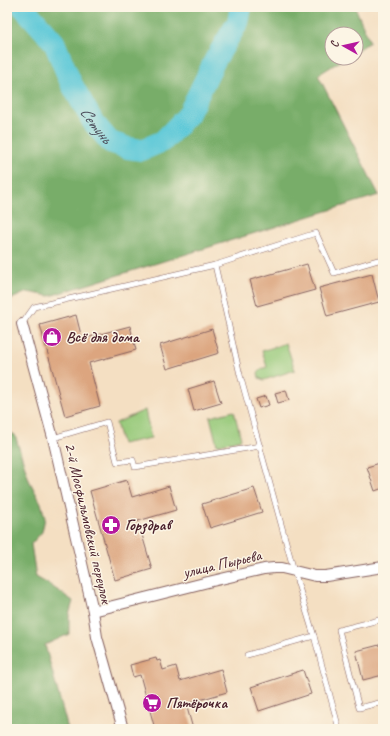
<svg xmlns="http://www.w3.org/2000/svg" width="390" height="736" font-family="Caveat,sans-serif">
<rect width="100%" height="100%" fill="#fcf5e5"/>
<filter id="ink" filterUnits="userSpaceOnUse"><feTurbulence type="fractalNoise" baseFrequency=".025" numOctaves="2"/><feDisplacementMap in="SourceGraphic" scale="8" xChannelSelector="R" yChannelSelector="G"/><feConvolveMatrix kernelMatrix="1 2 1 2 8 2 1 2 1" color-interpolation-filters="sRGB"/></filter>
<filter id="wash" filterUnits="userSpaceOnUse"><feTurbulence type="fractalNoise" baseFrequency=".012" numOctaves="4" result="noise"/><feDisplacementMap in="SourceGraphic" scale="16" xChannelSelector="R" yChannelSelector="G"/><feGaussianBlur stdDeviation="0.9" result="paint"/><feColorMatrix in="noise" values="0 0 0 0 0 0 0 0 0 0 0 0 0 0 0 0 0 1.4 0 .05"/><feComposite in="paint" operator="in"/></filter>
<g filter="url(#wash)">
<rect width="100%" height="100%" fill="#f4dfc2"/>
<g fill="#96c979" stroke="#707452">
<path d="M286,343L295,370L264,380L259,378L258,373L261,369L267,367L262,351Z"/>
<path d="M145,410L151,438L122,444L116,423Z"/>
<path d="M234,411L241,439L217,445L210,417Z"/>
</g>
<g fill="#78ad69" stroke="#61664a">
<path d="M7,7H355L370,42L356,51V34H332V58H345L318,75L379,195L50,296L27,292L7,301Z"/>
<path d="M7,431L15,435L29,480L41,503L45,518L42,532L31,544L36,577L50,585L73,601L69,615V634L45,645L68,729H7Z"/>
</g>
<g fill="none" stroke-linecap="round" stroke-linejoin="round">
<path stroke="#5ec9d8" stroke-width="22" id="s1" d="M23,7L54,42L71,83L93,122L110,142L128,148L142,150L163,141L188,115L215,60L238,22L241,7"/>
</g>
<g id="blocks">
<g fill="#dca57f">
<path d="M307,264L315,290L257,306L250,280Z"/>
<path d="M372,274L379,302L327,316L319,288Z"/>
<path d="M76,315L82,339L130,326L136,350L89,363L100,406L65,416L40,325Z"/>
<path d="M212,329L219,353L167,369L160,345Z"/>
<path d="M214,381L221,403L194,411L188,389Z"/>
<path d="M286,390L289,400L278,403L275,393Z"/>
<path d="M266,396L269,405L259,408L256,399Z"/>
<path d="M383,462V488L375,491L367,467Z"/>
<path d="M127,480L132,497L169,486L176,510L138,521L152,569L115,580L90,491Z"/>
<path d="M254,488L262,512L210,528L202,504Z"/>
<path d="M383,644V675L363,680L356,651Z"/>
<path d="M156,658L157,661L160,660L163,670L176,666L180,681L221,669L227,692L186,704L193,729H155L140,675L133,677L130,665Z"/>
<path d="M303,670L311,694L259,711L251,687Z"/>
</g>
</g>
</g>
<g filter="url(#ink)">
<use href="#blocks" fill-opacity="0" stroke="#866260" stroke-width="1"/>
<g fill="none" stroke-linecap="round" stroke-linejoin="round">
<g stroke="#866260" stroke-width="6">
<g id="service">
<path d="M22,324L34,307L215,265"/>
<path d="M53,438L107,422L117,462L133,460L135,467L260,446"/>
<path d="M383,619L339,630L359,708L383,702"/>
<path d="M247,655L314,636"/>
<path d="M339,729L314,636L294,571L240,375L215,265L316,233L334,273L378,260"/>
</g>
</g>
<g stroke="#866260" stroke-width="12">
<g id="minor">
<path d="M22,324L53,438L93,611L97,637L123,729"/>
<path d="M93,611L208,582L264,569L274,568H282L315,576H326L383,567"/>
</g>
</g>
<use href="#service" stroke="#fff" stroke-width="5"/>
<use href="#minor" stroke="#fff" stroke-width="10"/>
</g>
</g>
<defs>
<g id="shop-disc" transform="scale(1)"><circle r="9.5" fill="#b5179e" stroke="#fcf5e5"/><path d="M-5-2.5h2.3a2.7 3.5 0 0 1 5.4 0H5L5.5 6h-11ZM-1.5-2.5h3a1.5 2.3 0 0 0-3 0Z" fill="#fff"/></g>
<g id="pharmacy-disc" transform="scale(1)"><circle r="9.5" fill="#b5179e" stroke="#fcf5e5"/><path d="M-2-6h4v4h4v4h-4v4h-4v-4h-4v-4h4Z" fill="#fff"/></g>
<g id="supermarket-disc" transform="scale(1)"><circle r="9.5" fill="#b5179e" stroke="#fcf5e5"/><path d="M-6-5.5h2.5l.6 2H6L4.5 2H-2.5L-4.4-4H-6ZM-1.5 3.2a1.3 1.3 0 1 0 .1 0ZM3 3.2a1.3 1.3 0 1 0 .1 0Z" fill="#fff"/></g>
</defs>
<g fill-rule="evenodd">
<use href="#shop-disc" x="52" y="337"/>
<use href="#pharmacy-disc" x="111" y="525"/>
<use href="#supermarket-disc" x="152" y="703"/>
</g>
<g text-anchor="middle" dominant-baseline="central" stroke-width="3" stroke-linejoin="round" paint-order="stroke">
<g font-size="16" font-weight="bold" fill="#4a1f2b" stroke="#fcf5e5" text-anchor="start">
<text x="66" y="337">Всё для дома</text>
<text x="125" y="525">Горздрав</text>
<text x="166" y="703">Пятёрочка</text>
</g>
<g font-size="16" fill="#4a1f2b" stroke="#fcf5e5">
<text transform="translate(88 523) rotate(77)">2-й Мосфильмовский переулок</text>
<text transform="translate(222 564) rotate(-13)">улица Пырьева</text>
</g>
<g font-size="17" font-style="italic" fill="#50525f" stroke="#fcf5e5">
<text stroke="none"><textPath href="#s1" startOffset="140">Сетунь</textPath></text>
</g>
</g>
<rect width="390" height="736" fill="none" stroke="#fcf5e5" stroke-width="24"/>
<g transform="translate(344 46) rotate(278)"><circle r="19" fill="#fcf5e5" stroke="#b59f9b"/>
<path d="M0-3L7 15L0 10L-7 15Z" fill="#b5179e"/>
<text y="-6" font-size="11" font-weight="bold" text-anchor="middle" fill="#4a1f2b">С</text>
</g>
</svg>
